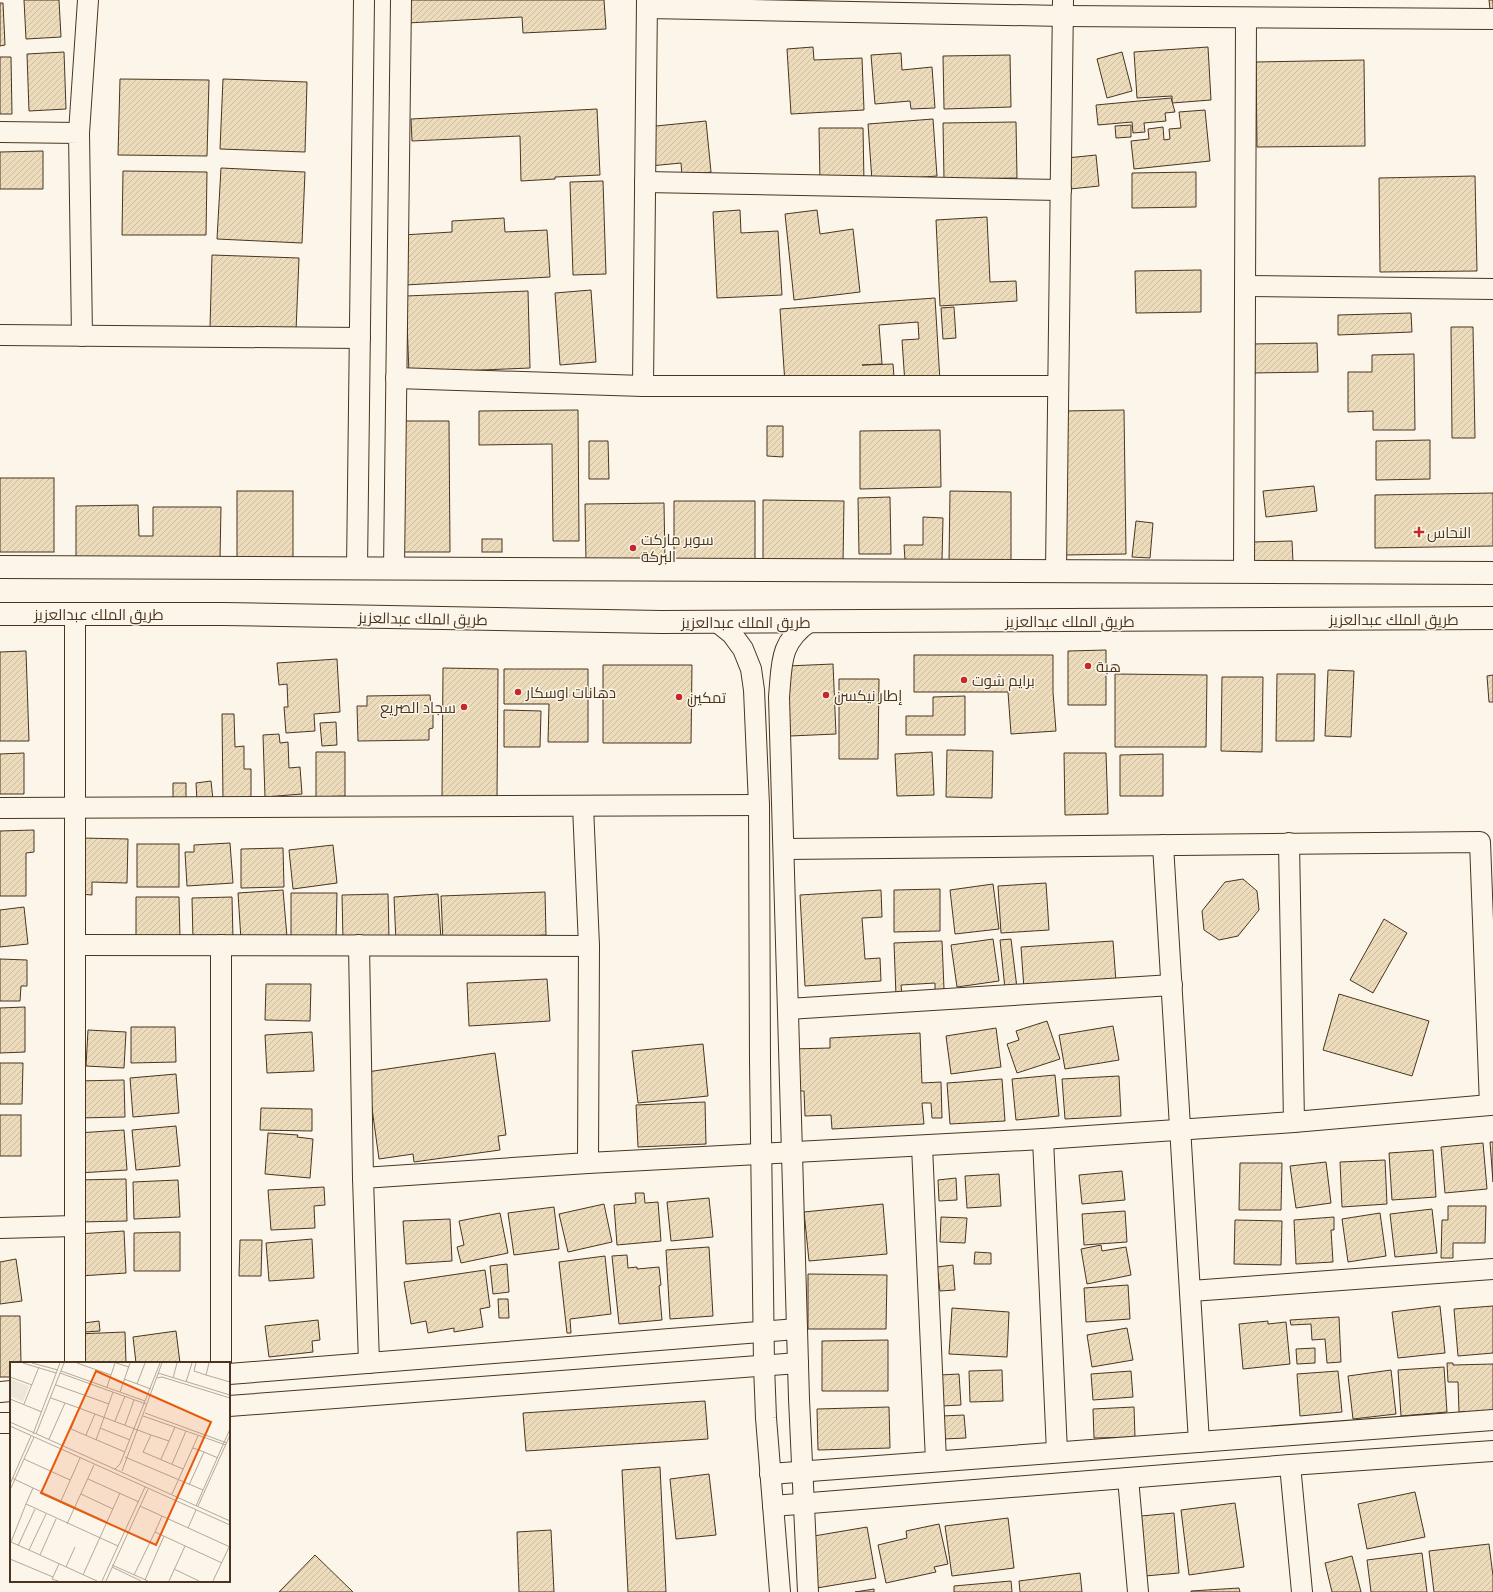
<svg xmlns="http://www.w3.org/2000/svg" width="1493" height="1592" font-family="'Exo 2',Cairo,sans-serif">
<defs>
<pattern id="building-hatch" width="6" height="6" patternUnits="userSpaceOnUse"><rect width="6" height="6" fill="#ecdcbc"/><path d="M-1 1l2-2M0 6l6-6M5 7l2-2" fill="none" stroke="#ccbda1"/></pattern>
</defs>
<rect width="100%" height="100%" fill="#fbf6e9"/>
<g fill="url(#building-hatch)" stroke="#4a3520">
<path d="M24,0H59L61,37L26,39Z"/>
<path d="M406,0H604L606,29L523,33L522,17L407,23Z"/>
<path d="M1489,0H1493V19H1491Z"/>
<path d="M0,3H3L5,45L0,46Z"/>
<path d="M813,47L814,60L862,58L864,110L791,114L787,49Z"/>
<path d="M1208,47L1211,100L1172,103V96L1137,98L1134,52Z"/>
<path d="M64,52L66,109L29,111L27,54Z"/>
<path d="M1122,52L1132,91L1107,98L1097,59Z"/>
<path d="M901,53L902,70L932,67L935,108L911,109L910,101L875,104L871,55Z"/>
<path d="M1010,55L1011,107L944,109L943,56Z"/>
<path d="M0,57H11L12,114H0Z"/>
<path d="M1364,60L1365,146L1257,147L1256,62Z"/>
<path d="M120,79L209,80L207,156L118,155Z"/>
<path d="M223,79L307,82L305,152L220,149Z"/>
<path d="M1171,98L1175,112L1165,113L1166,121L1144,123L1145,132L1133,133L1132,122L1098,125L1096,105Z"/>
<path d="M597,109L600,175L555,177V179L521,181L520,136L412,141L411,119Z"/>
<path d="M1205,110L1210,161L1134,169L1131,141L1149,139L1148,129L1163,127L1164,140L1170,139L1169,129L1181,128L1179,112Z"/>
<path d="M933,119L937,176L872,181L868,124Z"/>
<path d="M706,121L711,172L682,176L681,163L650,166L646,127Z"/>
<path d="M1016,122L1017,178L944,179L943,123Z"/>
<path d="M1131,125V137L1116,138L1115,126Z"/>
<path d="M819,128H863L864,183H820Z"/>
<path d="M43,151V189H0V152Z"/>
<path d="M1096,155L1099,186L1070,189L1067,158Z"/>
<path d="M221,168L305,172L302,243L217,239Z"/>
<path d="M123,171L207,172L206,235H122Z"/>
<path d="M1196,172V207L1132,208V173Z"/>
<path d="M1475,176L1477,271L1380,272L1379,178Z"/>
<path d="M603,181L606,274L573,275L570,182Z"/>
<path d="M740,210L741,233L778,231L782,295L717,298L713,212Z"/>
<path d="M817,210L820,234L853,229L860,292L794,300L785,214Z"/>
<path d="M987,217L990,282L1016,281L1017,301L940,306L936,220Z"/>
<path d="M504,218L505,232L547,230L550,277L405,285L403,235L452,232V221Z"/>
<path d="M212,255L299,258L296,331L210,328Z"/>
<path d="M1201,270V312L1136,313L1135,271Z"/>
<path d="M591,290L596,362L560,365L555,293Z"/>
<path d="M528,291L530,368L409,373L406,296Z"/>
<path d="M935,298L940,381L905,384L902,340L919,339L918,322L879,325L882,364L862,365L893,364L894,377L785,384L780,309Z"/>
<path d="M954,307L956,338L943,339L941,308Z"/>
<path d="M1411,313L1412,332L1338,335V315Z"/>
<path d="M1451,327H1473L1475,438H1452Z"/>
<path d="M1317,343L1318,372L1251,373V344Z"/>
<path d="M1414,354L1415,430H1373V411L1348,412V372H1372V355Z"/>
<path d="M578,410L579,541H553L552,444L479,445V411Z"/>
<path d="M1124,410L1126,554L1066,555L1064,411Z"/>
<path d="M399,421H449L450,552H400Z"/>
<path d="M767,426H783V457L767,456Z"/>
<path d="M940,430L941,487L860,489V431Z"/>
<path d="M1430,440V479L1376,480V441Z"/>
<path d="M589,441H608L609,479H589Z"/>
<rect x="0" y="478" width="54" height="74"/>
<path d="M1314,486L1317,511L1266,517L1263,491Z"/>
<rect x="237" y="491" width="56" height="69"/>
<path d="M950,491L1011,492V563L949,562Z"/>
<path d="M1493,493V546L1375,548V495Z"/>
<path d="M890,497L891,554H859L858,498Z"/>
<path d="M763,500L844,501L843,564L763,563Z"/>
<path d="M674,501H755V563L674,562Z"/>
<path d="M664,503L665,561L586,562L585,504Z"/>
<path d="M138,505L139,536H153V507H221L220,559L76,560V506Z"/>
<path d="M923,517L943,518L942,560H905L904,545H923Z"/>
<path d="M1136,521L1153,523L1150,558L1132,557Z"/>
<rect x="482" y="539" width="20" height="13"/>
<path d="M1292,541L1293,562H1253L1252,542Z"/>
<path d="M1106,650V705H1068V651Z"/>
<path d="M26,651L29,741H0V652Z"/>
<path d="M914,655H1053V692L1056,731L1011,734L1008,692H914Z"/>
<path d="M337,659L340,712L314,714L315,731L286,733L284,707H288L287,684L279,685L277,663Z"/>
<path d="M833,664L836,734L790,736L787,666Z"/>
<path d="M603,665H692L691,743H603Z"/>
<path d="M443,668L498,669L497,797H442Z"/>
<path d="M504,669H588V742H548L549,704H504Z"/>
<path d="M1328,670L1354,671L1351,737L1325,736Z"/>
<path d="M1115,674L1207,675L1206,747H1115Z"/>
<path d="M1277,674H1315L1314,741H1276Z"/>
<path d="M1493,675V702H1489L1487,676Z"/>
<path d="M1222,677H1263L1262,752L1221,751Z"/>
<path d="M839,679H879L878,759H839Z"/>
<path d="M430,695L431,708H433V728L429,729V740L358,741L357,706H367V696Z"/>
<path d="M965,696V735H906V716H933V697Z"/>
<path d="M504,710L541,711L540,747H504Z"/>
<path d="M222,714H234L235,747L244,746V769H251V800H223Z"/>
<path d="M336,722L337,745L322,746L320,723Z"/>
<path d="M279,734L280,743L288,742L289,768L300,767L302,794L265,797L263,735Z"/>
<path d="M947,750L993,751L992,798L946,797Z"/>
<path d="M316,752H345V796L316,797Z"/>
<path d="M932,752L934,795L897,796L895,754Z"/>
<path d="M24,753V794H0V754Z"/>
<path d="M1064,753H1106L1108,814L1065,815Z"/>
<path d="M1163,754V796H1120V755Z"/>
<path d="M211,781L213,800L197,801L196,783Z"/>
<path d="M173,783H186V802L173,801Z"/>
<path d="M34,830V852L26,853V896H0V831Z"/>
<path d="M81,838L128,839L127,883L92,882V895L79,894Z"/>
<path d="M230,843L233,883L187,886L185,852H194V845Z"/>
<rect x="137" y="844" width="42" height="43"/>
<path d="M333,845L337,883L293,889L289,850Z"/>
<path d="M283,848L284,887L241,888V849Z"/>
<path d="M1243,879L1257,891L1259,910L1238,936L1219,940L1204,930L1202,911L1225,882Z"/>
<path d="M1046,883L1049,930L1001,933L998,886Z"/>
<path d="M993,884L999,929L955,934L950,890Z"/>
<path d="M940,889V931L894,932V890Z"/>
<path d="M283,890L287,937L241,940L238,893Z"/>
<path d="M881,890L882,917L862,918L865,959L880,958L881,981L805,986L800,895Z"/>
<path d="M545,892L546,935L498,937L443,942L441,896Z"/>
<path d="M291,893H337L336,938H291Z"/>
<path d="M388,894L389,938L343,940L342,895Z"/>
<path d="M438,894L441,939L396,942L394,897Z"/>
<path d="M136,897H179L180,938L136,939Z"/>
<path d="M232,897L233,939H193L192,898Z"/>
<path d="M24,907L28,944L0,947V910Z"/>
<path d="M1384,919L1407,933L1373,993L1350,980Z"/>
<path d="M993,939L999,981L957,987L951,945Z"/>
<path d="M1011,939L1017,988L1005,989L1000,940Z"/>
<path d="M942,941L944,989L935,990V983L901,985L902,995L896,996L894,943Z"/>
<path d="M1113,941L1116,982L1024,989L1021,947Z"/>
<path d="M0,959L27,960V986H21L20,1001H0Z"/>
<path d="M547,979L550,1021L469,1026L467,983Z"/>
<path d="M266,984H311L310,1021L265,1020Z"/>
<path d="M1339,994L1429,1021L1412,1076L1323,1050Z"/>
<path d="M25,1007V1052L0,1053V1008Z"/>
<path d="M1047,1021L1060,1059L1017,1073L1007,1044L1019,1040L1016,1031Z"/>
<path d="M1113,1026L1119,1060L1065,1069L1059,1035Z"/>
<path d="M131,1027H175L176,1062L131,1063Z"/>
<path d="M996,1028L1001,1067L951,1074L946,1036Z"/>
<path d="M88,1030L126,1032L124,1068L86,1066Z"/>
<path d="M312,1032L314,1071L267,1073L265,1035Z"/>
<path d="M920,1033L922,1083L941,1082L942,1118H932L931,1103H922L924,1124L832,1129L831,1115L805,1116L804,1091H793L791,1049L830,1048V1038Z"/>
<path d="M703,1044L708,1096L638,1103L632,1051Z"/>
<path d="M495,1053L506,1135L498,1136L500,1150L414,1162L413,1154L379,1159L367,1072Z"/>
<path d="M0,1063H23L22,1104H0Z"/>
<path d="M176,1074L179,1113L133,1117L130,1078Z"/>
<path d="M1055,1075L1059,1116L1016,1120L1012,1079Z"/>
<path d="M1119,1076L1121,1116L1065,1119L1062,1079Z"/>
<path d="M1002,1079L1005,1121L950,1124L947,1083Z"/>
<path d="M124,1080L125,1117L78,1118L77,1081Z"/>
<path d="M705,1102L706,1144L638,1147L636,1105Z"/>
<path d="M261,1108L312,1109V1131L260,1130Z"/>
<rect x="0" y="1115" width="21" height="41"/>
<path d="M176,1126L180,1166L136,1170L132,1130Z"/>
<path d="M124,1130L127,1170L79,1173L77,1133Z"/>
<path d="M268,1133L298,1135L297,1137L313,1139L310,1178L265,1174Z"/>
<path d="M1490,1142H1493V1182Z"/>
<path d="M1483,1143L1487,1189L1445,1193L1441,1147Z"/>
<path d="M1433,1150L1436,1197L1392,1200L1389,1153Z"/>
<path d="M1385,1160L1387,1204L1342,1207L1340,1162Z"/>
<path d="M1326,1162L1331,1203L1296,1208L1290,1166Z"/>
<path d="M1240,1163H1282L1281,1210H1239Z"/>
<path d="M1122,1171L1125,1200L1082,1204L1079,1175Z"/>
<path d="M999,1174L1001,1206L967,1208L965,1176Z"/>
<path d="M956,1178L957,1200L939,1201L938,1180Z"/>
<path d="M126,1179L127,1221L79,1222L78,1180Z"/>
<path d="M178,1180L180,1217L134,1219L133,1182Z"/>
<path d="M324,1187L325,1205L314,1206L315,1228L271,1230L268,1190Z"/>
<path d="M635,1193H644L645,1203L658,1202L661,1241L617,1245L614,1205L636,1203Z"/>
<path d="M709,1198L713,1237L671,1241L667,1202Z"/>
<path d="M604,1204L612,1242L568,1252L559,1214Z"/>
<path d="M883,1204L887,1254L809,1261L804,1212Z"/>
<path d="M1448,1206H1486L1485,1243H1453V1258H1441L1442,1220H1448Z"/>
<path d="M554,1207L559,1249L514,1255L508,1213Z"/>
<path d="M1432,1209L1437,1253L1395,1257L1390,1214Z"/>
<path d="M1125,1211L1127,1242L1084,1245L1082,1214Z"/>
<path d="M500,1213L508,1253L461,1263L457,1247L464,1245L459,1221Z"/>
<path d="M1380,1213L1386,1256L1348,1262L1342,1219Z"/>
<path d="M941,1217L967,1218L965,1243L940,1242Z"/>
<path d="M1334,1217V1230H1331L1333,1262L1296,1264L1294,1220Z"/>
<path d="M450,1219L452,1261L406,1264L403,1221Z"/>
<path d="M1235,1220L1282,1221L1281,1265L1234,1264Z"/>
<path d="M124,1231L126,1273L80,1276L78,1234Z"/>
<path d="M180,1232V1271H134V1233Z"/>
<path d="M312,1239L314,1278L269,1281L266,1243Z"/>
<path d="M240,1240H262L261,1276H239Z"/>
<path d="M1101,1245L1102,1251L1126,1247L1131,1275L1087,1284L1081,1249Z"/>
<path d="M709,1247L713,1316L670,1319L666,1250Z"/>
<path d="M975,1252L991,1253V1264H974Z"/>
<path d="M627,1255L628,1268L637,1267V1269L659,1267L661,1285L659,1286L662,1320L619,1324L612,1256Z"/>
<path d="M605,1256L611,1314L570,1319L571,1333H567L559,1262Z"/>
<path d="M16,1259L22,1301L0,1304V1262Z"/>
<path d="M507,1264L509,1292L493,1294L490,1266Z"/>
<path d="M953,1265L955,1290L940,1291L937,1267Z"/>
<path d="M485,1270L490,1307L480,1309L483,1327L454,1332V1328L428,1333L426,1321L411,1324L404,1282Z"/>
<path d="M808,1274L887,1275L886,1329H808Z"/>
<path d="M1128,1285L1130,1319L1086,1322L1084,1288Z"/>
<path d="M498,1299H508L509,1318H499Z"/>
<path d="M1440,1306L1445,1353L1398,1358L1392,1312Z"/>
<path d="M1493,1306V1353L1458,1356L1454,1309Z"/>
<path d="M952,1308L1009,1312L1007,1357L949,1354Z"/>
<path d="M0,1316H20L21,1363H11V1377H0Z"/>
<path d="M1339,1317L1341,1362L1327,1363L1325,1339L1312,1340L1311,1324L1291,1325L1290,1320Z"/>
<path d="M318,1320L320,1340L312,1341L313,1352L269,1357L265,1326Z"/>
<path d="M99,1321L100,1331L85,1332L84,1323Z"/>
<path d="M1268,1321V1324L1286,1322L1290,1364L1243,1369L1239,1324Z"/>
<path d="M1127,1328L1133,1360L1092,1367L1087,1335Z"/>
<path d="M176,1331L180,1363H136L133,1337Z"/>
<path d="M125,1332L126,1363H77L76,1334Z"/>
<path d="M888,1340V1391H822V1341Z"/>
<path d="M1315,1348V1363L1297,1364L1296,1349Z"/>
<path d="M1447,1363H1453V1365L1493,1364V1411L1459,1412L1458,1382H1448Z"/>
<path d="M1444,1367L1447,1412L1401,1416L1398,1370Z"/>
<path d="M1002,1370L1003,1401L970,1402L969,1371Z"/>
<path d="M1391,1370L1396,1414L1353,1419L1348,1376Z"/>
<path d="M1131,1371L1133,1397L1093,1400L1091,1374Z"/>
<path d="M1338,1371L1342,1412L1300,1416L1297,1374Z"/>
<path d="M959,1374L961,1405L942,1406L940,1375Z"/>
<path d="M705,1401L708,1439L526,1451L523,1413Z"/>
<path d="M889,1407L890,1448L818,1450L817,1409Z"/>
<path d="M1134,1407L1135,1437L1094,1438L1093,1409Z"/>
<path d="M964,1415L966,1438L943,1439L942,1416Z"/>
<path d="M660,1467L666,1592H628L622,1470Z"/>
<path d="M709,1474L716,1535L676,1539L670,1479Z"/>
<path d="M1415,1492L1425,1537L1367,1549L1358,1504Z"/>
<path d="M1235,1503L1244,1567L1189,1575L1181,1510Z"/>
<path d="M1174,1513L1179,1573L1145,1576L1141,1516Z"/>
<path d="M1008,1518L1014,1568L952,1576L945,1526Z"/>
<path d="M939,1524L948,1564L934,1567L936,1572L886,1583L878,1545L907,1538L906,1531Z"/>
<path d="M867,1527L876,1578L817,1588L808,1537Z"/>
<path d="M551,1530L554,1592H519L517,1532Z"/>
<path d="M1489,1544L1493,1576V1592H1434L1429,1551Z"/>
<path d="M1422,1553L1427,1592H1371L1367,1560Z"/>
<path d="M315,1555L353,1592H279Z"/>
<path d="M1352,1556L1361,1592H1332L1325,1563Z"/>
<path d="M1080,1573L1082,1592H1020L1019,1581Z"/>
<path d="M1011,1581L1012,1592H954V1586Z"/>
<path d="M1239,1588L1240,1592H1191V1591Z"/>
<path d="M874,1589V1592H855Z"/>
</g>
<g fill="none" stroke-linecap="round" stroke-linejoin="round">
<g stroke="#4a3520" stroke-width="22">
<g id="minor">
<path d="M647,8L1063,16L1493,19"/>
<path d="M0,132L79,133L82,336"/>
<path d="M79,133L88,0"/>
<path d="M645,182L1061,190"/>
<path d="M1245,286L1493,289"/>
<path d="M0,335L360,338"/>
<path d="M396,378L643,386H1058"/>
<path d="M643,386L647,0"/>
<path d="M357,569L364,0"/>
<path d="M394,569L401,0"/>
<path d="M1056,571L1063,0"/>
<path d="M1244,572L1246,18"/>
<path d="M75,614V1363"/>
<path d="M717,622L732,634L743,649L751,669L754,690L759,805L760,1062L764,1365L766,1418L780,1592"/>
<path d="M583,806L589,946"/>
<path d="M0,808L759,805"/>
<path d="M1289,843L1294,1122"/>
<path d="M1163,845L1199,1442"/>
<path d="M784,849L1480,842L1490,1105L1493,1104"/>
<path d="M75,945L589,946L588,1163L363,1178L369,1363"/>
<path d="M221,945V1363"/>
<path d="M359,945L363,1178"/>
<path d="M788,1009L1172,985"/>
<path d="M1043,1139L1057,1452"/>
<path d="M922,1146L936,1461"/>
<path d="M588,1163L1043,1139L1294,1122L1490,1105"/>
<path d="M0,1228L75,1226"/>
<path d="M1191,1291L1493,1269"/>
<path d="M229,1374L797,1329"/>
<path d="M0,1392L11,1391"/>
<path d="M229,1406L798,1363"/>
<path d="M0,1423H11"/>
<path d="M1290,1465L1302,1592"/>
<path d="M770,1474L1493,1420"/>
<path d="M1128,1478L1138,1592"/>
<path d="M773,1506L1290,1465L1493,1451"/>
<path d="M808,1592L799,1399L779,697C782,664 779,643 809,622"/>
</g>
</g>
<g stroke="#4a3520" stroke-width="24">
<g id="highway">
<path d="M0,567L1493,573"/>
<path d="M0,614H223L661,622L1493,618"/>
</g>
</g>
<use href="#minor" stroke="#fbf6e9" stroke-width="20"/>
<use href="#highway" stroke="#fbf6e9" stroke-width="22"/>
</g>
<g fill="#c62828" stroke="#fbf6e9" stroke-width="1.5">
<path d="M1417 526h4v4h4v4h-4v4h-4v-4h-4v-4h4z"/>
<circle cx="633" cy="548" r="4"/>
<circle cx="1088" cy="666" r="4"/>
<circle cx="964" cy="680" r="4"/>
<circle cx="518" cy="692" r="4"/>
<circle cx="826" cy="695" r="4"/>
<circle cx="679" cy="697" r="4"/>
<circle cx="464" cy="707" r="4"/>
</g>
<g text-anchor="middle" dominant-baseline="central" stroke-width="3" stroke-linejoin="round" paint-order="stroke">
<g font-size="15" fill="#4a3520" stroke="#fbf6e9" text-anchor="start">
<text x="1427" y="532">النحاس</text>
<text x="641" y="539">سوبر ماركت<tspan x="641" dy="17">البركة</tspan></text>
<text x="1096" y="666">هبة</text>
<text x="972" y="680">برايم شوت</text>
<text x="526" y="692">دهانات اوسكار</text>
<text x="834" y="695">إطار نيكسن</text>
<text x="687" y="697">تمكين</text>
<text x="456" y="707" text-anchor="end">سجاد الصريع</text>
</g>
<g font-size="15" fill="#4a3520" stroke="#fbf6e9">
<text x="99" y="614">طريق الملك عبدالعزيز</text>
<text transform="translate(423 618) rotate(1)">طريق الملك عبدالعزيز</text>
<text x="1394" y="619">طريق الملك عبدالعزيز</text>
<text x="1070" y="621">طريق الملك عبدالعزيز</text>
<text x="746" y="622">طريق الملك عبدالعزيز</text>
</g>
</g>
<g transform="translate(10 1362)">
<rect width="220" height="220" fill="#fbf6e9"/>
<path d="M0,17L19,24L13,40L0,34Z" fill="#ede6d9"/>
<path fill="none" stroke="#b4a999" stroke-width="1" d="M13,1L46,11M22,1L48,8M67,1L101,13M106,1L119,5M186,1L184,9L196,13M199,1L196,13L220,20M51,9L135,39M50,11L136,42M148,11L220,33M0,15L22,23M147,16L152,15L220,36M163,16L167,1M114,17L141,27M176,20L182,1M127,22L135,1M46,23L99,42M97,25L105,1M110,30L120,1M41,36L69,46L61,67L115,90M0,37L32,50M14,42L29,5M69,46L141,73M135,51L217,81M133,54L216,83M105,59L115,34M0,60L220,159M115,63L124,38M0,64L220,163M165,65L159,79L141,73L133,90L173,107M90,66L120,78M23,72L50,1M26,72L54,1M76,73L85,52M39,77L55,41M86,78L103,30M194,90L208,96M115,95L193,128M14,97L60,118M151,97L159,79M162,102L176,69M105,107L110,102L150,1M112,109L152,1M2,116L23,126L16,142L108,184M78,117L129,140M0,122L21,74M179,123L194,90L183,86M23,126L97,160M0,128L24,75M71,132L103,147M162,132L188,74M51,139L70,96M16,142L1,180L19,188M130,144L220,185M186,144L220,67M188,144L220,73M36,152L19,188L87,219M152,154L145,170L212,201M57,162L84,103M178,166L186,148M8,184L25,147M30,193L46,157M0,197L43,215M102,203L138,219M56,205L65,185M102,205L131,219M164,207L189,219M73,213L110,131M124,213L145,170M135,218L154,174M48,219L42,217L49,202M92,219L135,125M96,219L138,127M159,219L175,184M203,219L220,183"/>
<path fill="#e8590c" fill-opacity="0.15" stroke="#e8590c" stroke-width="2" d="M86,9L201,60L146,183L31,131Z"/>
<rect width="220" height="220" fill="none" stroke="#4a3520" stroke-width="2"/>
</g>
</svg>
